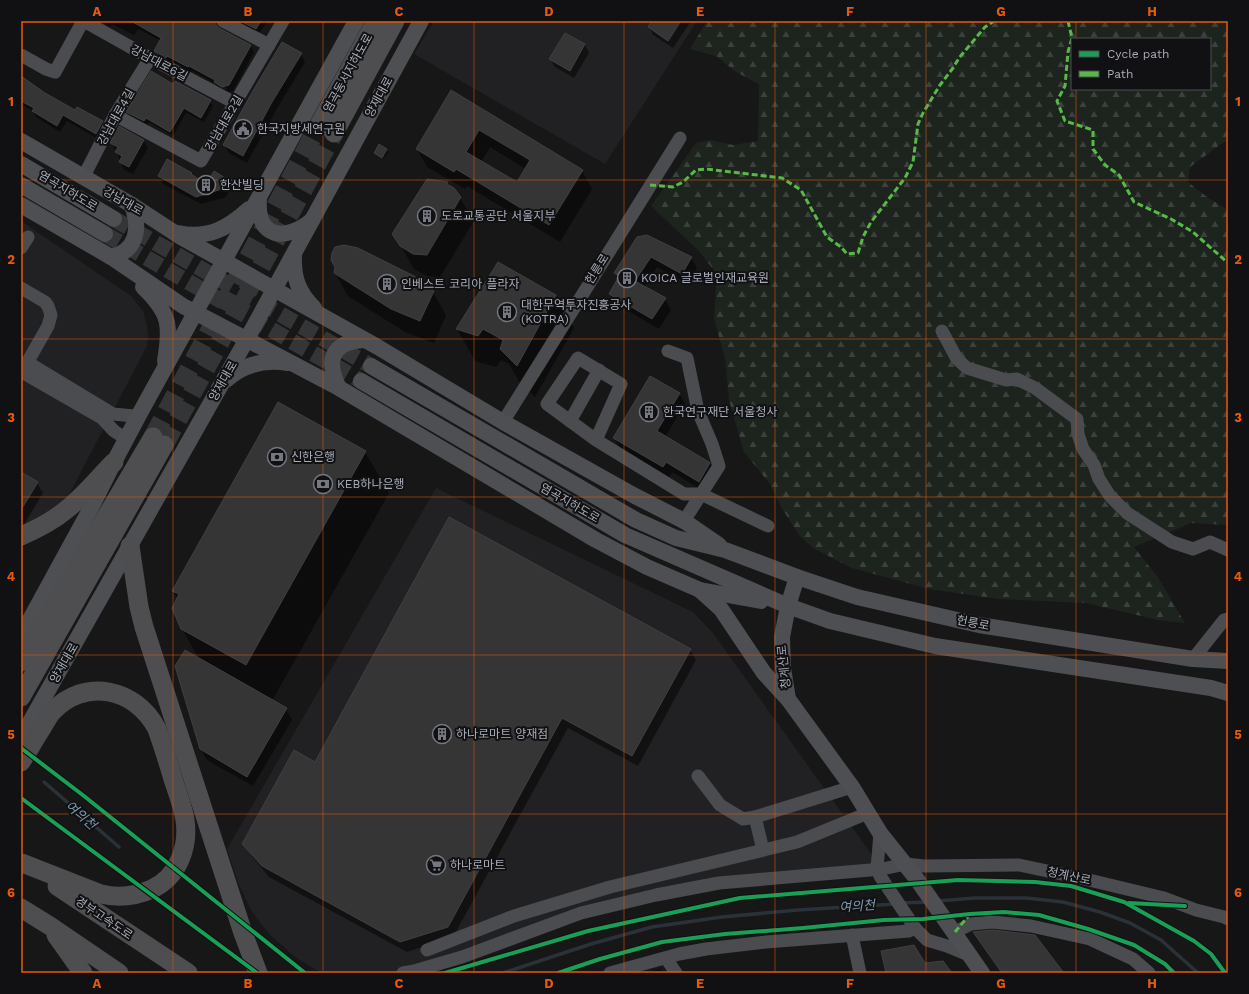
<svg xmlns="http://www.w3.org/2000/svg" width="1249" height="994" font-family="'Work Sans','Noto Sans KR',sans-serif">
<defs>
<pattern id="forest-firs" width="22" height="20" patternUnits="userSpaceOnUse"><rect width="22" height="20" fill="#1d241e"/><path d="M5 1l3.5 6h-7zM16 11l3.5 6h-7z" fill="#3b413d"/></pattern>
</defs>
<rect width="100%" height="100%" fill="#171717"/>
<g fill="#212123">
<path d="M434,21H697L605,164L414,54Z"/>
<path d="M21,221L131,296L143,311L147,326L148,335L147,346L62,508L21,525Z"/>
<path d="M436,488L693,612L713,633L882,869L656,895L403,973H321L295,957L268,933L251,910L239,885L227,849Z"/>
</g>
<path fill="url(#forest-firs)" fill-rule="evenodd" d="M707,21H1228V142H1224L1190,167L1188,182L1207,197L1228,210V525L1191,523L1134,547L1159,579L1185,623L1158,620L1086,603L999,599L929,589L852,568L813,548L799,535L783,510L770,484L744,452L729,400L725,358L714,319L717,274L698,250L651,206L696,143L711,140L733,145L758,141L759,84L736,72L716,56L690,49ZM1072,39H1210V89H1072Z"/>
<g fill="#0007" fill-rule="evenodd">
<path d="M100,21H210L219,29L251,46L254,52L233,91L226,93L218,89L216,84L192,71V72L171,61L170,63L159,57L156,51L161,41L138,29L134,35L112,24L110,27ZM216,83L227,88L226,90L216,85Z"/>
<path d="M235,21H267L259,34Z"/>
<path d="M653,21H691L673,48L653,35L649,27Z"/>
<path d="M565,34L585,45L589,53L574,78L555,67L550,59Z"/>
<path d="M301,54L305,62L276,110L247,163L229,153L224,145Z"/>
<path d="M21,76L45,93L75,112L102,122L106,129L100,140L67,121L60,132L36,117L33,111L21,104Z"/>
<path d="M174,85L210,101L213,106L204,122L186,113L173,136L149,122L147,126L130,117L127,112Z"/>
<path d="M451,91L582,171L592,189L560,242L467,186L465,189L427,167L417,149ZM490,147L526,169L517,183L481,162Z"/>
<path d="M143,140L148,148L133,174L124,170L112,142Z"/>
<path d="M379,145L388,152L383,159L375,153Z"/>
<path d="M168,160L192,173L194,177L207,185L227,179L231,187L226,197L201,204L163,184L159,176Z"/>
<path d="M427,180L448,183L460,198L474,221L440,277L427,276L414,269L394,234Z"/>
<path d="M638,238L691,258L697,268L688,284L657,267L644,287L665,299L671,310L659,329L616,304L610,294L618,279L615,273Z"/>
<path d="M499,263L556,296L574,328L535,397L519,381L509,364L501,360L496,367L475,361L457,329Z"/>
<path d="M336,267L433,292L446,315L434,343L405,332L348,296L335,273Z"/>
<path d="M679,393L685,404L665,437L709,462L715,473L705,492L672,472L669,477L621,449L614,438Z"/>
<path d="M278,404L365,452L389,493L272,701L286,709L292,720L253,786L207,760L201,749L200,660L182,629L178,598L173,591Z"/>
<path d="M21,473L37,483L43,493L22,528Z"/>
<path d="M690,650L696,660L638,766L568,728L453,937L407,952L269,877L250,854L243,844L315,763Z"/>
<path d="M660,969L663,973H643Z"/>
</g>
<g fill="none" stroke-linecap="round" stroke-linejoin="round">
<g stroke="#2a3239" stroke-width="3.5">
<path d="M44,782L119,847"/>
<path d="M938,901L975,898H1026L1063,902L1100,912L1130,923L1161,940L1198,973"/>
<path d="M902,903L928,902"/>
<path d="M503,973L591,944L652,927L722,917L798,910L896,904"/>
</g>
</g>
<g fill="#353536" stroke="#3f4043" fill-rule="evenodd">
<path d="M131,21H215L216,25L219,28L251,45L229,85L222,87L214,82L215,80L189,66L188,67L167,56L166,58L154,51L161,38Z"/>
<path d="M240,21H261L256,29Z"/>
<path d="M651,21H681L668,41L648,27Z"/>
<path d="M565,33L585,44L570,71L549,59Z"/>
<path d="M282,42L302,53L272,102L243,156L223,145L251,94Z"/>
<path d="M151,71L173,84L175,81L211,100L201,118L184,108L170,132L146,118L144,121L126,112Z"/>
<path d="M21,76L45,93L75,110L77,107L103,121L96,134L63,115L57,126L32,111L34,108L21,101Z"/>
<path d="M451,90L583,170L549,225L456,169L454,172L416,149ZM479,130L530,160L517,182L466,152Z"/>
<path d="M119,126L144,140L129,167L119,162L122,156L115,152L118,147L110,143Z"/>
<path d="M379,144L387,149L382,158L374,153Z"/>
<path d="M167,159L192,173L191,174L206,184L214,171L227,179L222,189L196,197L158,176Z"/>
<path d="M427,179L448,182L447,184L454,188L461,197L427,255L413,254L400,246L392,234Z"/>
<path d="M647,235L692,257L682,274L651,257L635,281L666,298L652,319L609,294L619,276L614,273L637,237Z"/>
<path d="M344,245L358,248L414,276L434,291L420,321L391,309L334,273L335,267L331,260L332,253L335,247Z"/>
<path d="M498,262L556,295L517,366L500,349L503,340L483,329L478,336L456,329Z"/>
<path d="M650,376L680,393L657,431L709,462L710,463L699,482L666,462L663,467L613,438Z"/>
<path d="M278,402L366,451L246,665L181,629L172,608L179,594L172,591Z"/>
<path d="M21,472L38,482L21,510Z"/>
<path d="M449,517L691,649L632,756L562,718L448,927L400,942L262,866L242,844L294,750L315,762Z"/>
<path d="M185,650L287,708L247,777L200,749L175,666Z"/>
<path d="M993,930L1035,935L1064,973H1002L973,932Z"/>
<path d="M914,945L925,963L943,961L952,973H886L881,951Z"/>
</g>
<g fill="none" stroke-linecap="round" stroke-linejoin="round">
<g stroke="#343537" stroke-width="16" stroke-dasharray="16 8" stroke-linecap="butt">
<path d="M114,219L371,366"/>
<path d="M105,234L361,381"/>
</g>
<g stroke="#343537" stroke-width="19" stroke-dasharray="19 10" stroke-linecap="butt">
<path d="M153,437L319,125"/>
<path d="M164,445L334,133"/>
</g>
<g stroke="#4b4c50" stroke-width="13">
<path d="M84,21L150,58L235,103"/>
<path d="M223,21L269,45"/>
<path d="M21,55L46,69L55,72L83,21"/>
<path d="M115,115L201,161L283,21"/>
<path d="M83,178L115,115L150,58"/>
<path d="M21,248L28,237"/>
<path d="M21,288L45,302L48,306L51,315L48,326L23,370"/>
<path d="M942,331L957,359L967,368L1006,380L1017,379L1035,388L1077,419L1078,434L1083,449L1094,465L1099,479L1110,496L1127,513L1172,542L1193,549L1210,542L1228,550"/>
<path d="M668,351L687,358L698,411L712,444L719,466L684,521"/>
<path d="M27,362L113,414L134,416L140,413"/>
<path d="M22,372L102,418L114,431L122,436L125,442"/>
<path d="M570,421L599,370"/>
<path d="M503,422L680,138"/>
<path d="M596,440L621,384L578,358L547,404L596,440L684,494H701L768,526"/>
<path d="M1193,659L1224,620L1228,619"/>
<path d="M698,776L720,805L743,819L755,817L852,787"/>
<path d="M755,817L763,850"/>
<path d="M880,833L877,869L880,876L915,928L927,940L947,946L971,956"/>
<path d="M955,932L971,924L993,922L1031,926L1090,939L1133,959L1149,973"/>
<path d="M852,935L860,973"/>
<path d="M427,950L514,916L610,887L797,842L868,813"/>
<path d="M666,958L676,973"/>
<path d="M403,973L414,971L462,957L581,913L656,895L719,883L882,869L906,864L924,866L1019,865L1085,879L1164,898L1196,910L1224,917L1228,919"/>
<path d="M610,973L679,954L706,949L766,942L909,931L915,928"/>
</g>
<g stroke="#4d4f52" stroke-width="16">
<path d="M21,141L132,205L181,237L376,346L503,422L635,496L684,521L719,545"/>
<path d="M21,164L114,219"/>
<path d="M21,185L105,234"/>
<path d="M259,199C256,239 286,242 312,220"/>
<path d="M21,205L111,257L183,306L339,388L596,540L647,567L700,590L761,601"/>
<path d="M178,233C208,239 227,229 249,209"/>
<path d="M294,255C293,277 298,292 314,308"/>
<path d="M111,257C138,251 140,227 132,205"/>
<path d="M143,287C170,313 171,325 165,361"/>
<path d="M371,366L636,520L676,538L725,550L797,577L857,597L979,625L1193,659L1228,661"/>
<path d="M226,380C244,364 264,359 288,363"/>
<path d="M361,381L625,535L788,606L830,621L935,646L1211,688L1228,693"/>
<path d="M339,388C325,360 332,342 364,340"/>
<path d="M797,577L788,606L782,637L783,668L788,699L852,787L880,833L916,878L982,973"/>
<path d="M700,590L721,609L764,673L788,699"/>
<path d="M21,636L91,508L114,462L140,413L356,21"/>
<path d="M21,738L247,339L421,21"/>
</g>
<g stroke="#4e4e51" stroke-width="19">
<path d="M319,125L376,21"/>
<path d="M334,133L395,21"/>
<path d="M21,536C37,529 53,521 66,510C84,496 98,478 114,462"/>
<path d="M130,546L139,607L144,627L243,933L258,973"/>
<path d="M21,662L153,437"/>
<path d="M21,697L164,445"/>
<path d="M21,762C28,751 35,739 42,728C45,723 48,717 52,712C84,677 136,688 157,729C163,746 168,762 173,779C177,792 183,806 185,820C189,847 178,877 152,889C136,896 118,898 101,894L22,863"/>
<path d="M57,886L188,973"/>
<path d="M21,908L50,926L119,973"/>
<path d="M56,935L83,973"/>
</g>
<g stroke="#58b947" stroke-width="3" stroke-dasharray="6 3" stroke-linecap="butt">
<path d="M1068,21L1072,38L1068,52L1065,86L1057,101L1065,121L1093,130V149L1105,165L1119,175L1134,202L1171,219L1193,232L1228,263"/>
<path d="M650,185L673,187L683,182L696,170L706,169L782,178L801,190L827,237L841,247L847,254L858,253L863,237L871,222L905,178L913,162L918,124L923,113L940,85L953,68L959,58L985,27L994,21"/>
<path d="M955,932L970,914"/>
</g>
<g stroke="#111113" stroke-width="6">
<g id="cycleway">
<path d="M21,748L84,796L305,973"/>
<path d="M21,798L257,973"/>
<path d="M1129,903L1185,906"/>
<path d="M445,973L588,931L740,898L958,880L1035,882L1071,886L1124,902L1194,941L1211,954L1225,973"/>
<path d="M558,973L600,959L662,942L725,934L803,928L884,920L923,919L970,914L1004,912L1039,915L1088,929L1134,945L1165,964L1174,973"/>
</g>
</g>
<use href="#cycleway" stroke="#1a9f57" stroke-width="4"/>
</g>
<path fill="none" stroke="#e8590c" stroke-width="1" stroke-opacity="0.55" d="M173,21V973M323,21V973M474,21V973M624,21V973M775,21V973M926,21V973M1076,21V39M1076,89V973M21,180H1228M21,339H1228M21,497H1228M21,655H1228M21,814H1228"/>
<defs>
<g id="civic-ring" transform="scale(1)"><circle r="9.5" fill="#111113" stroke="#757880" stroke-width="1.5"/><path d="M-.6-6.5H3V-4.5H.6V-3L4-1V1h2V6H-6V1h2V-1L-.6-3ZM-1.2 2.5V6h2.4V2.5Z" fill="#757880"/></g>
<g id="building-ring" transform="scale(1)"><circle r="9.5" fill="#111113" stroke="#757880" stroke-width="1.5"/><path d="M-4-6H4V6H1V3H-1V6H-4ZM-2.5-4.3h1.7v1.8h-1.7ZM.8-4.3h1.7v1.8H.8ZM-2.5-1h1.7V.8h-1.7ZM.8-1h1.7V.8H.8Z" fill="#757880"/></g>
<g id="bank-ring" transform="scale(1)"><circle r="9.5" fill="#111113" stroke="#757880" stroke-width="1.5"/><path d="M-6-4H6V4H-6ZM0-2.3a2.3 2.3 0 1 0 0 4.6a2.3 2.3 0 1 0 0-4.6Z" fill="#757880"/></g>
<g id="supermarket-ring" transform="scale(1)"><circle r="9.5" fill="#111113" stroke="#757880" stroke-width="1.5"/><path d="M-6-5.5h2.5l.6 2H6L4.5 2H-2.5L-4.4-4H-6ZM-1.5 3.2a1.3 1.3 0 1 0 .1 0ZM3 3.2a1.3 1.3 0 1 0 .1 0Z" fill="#757880"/></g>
</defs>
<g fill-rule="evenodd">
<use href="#civic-ring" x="243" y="129"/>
<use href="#building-ring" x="206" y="185"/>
<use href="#building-ring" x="427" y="216"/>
<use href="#building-ring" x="627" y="278"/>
<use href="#building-ring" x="387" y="284"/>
<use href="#building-ring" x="507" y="312"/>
<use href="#building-ring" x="649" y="412"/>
<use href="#bank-ring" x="277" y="457"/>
<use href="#bank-ring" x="323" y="484"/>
<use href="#building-ring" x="442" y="734"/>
<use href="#supermarket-ring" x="436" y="865"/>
</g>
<g text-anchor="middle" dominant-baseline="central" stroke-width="4" stroke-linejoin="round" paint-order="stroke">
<g font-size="12" fill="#a8adb8" stroke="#111113">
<text transform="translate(159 63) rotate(28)">강남대로6길</text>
<text transform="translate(348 73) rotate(-61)">염곡동서지하도로</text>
<text transform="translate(379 97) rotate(-61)">양재대로</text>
<text transform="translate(116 117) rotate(-61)">강남대로4길</text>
<text transform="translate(224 123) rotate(-60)">강남대로2길</text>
<text transform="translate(68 191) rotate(31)">염곡지하도로</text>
<text transform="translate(123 201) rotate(30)">강남대로</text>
<text transform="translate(597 269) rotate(-58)">헌릉로</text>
<text transform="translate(223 381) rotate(-60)">양재대로</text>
<text transform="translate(570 503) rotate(30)">염곡지하도로</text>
<text transform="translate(973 623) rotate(11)">헌릉로</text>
<text transform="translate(64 663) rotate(-60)">양재대로</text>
<text transform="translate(784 667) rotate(-96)">청계산로</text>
<text transform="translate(1069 876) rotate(12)">청계산로</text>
<text transform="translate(104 918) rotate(34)">경부고속도로</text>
</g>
<g font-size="12" fill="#a8adb8" stroke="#111113" text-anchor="start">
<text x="257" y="129">한국지방세연구원</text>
<text x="220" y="185">한산빌딩</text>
<text x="441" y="216">도로교통공단 서울지부</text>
<text x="641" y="278">KOICA 글로벌인재교육원</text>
<text x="401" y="284">인베스트 코리아 플라자</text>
<text x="521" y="305">대한무역투자진흥공사<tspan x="521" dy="14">(KOTRA)</tspan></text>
<text x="663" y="412">한국연구재단 서울청사</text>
<text x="291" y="457">신한은행</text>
<text x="337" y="484">KEB하나은행</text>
<text x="456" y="734">하나로마트 양재점</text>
<text x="450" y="865">하나로마트</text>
</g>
<g font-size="13" font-style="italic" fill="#7f9bb3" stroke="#111113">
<text transform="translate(81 815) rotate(41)">여의천</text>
<text transform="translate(857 906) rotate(-4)">여의천</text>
</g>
</g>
<rect width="1249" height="994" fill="none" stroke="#111113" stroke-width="44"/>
<rect x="1071" y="38" width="140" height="52" fill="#111113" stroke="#4d4f55"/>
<rect x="1079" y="51" width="20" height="6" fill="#1a9f57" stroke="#4d4f55"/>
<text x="1107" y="58" font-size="12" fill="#a8adb8">Cycle path</text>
<rect x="1079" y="71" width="20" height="6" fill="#58b947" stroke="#4d4f55"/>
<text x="1107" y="78" font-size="12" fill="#a8adb8">Path</text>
<rect x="22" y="22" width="1205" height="950" fill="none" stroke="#e8590c" stroke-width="1.5"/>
<g font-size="13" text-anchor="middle" font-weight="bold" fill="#e8590c">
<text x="97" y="16">A</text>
<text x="248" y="16">B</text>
<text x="399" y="16">C</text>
<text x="549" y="16">D</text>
<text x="700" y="16">E</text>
<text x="850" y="16">F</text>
<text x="1001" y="16">G</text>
<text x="1152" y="16">H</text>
<text x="11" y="106">1</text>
<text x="1238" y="106">1</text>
<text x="11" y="264">2</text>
<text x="1238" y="264">2</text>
<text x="11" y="422">3</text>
<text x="1238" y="422">3</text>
<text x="11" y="581">4</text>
<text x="1238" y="581">4</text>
<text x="11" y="739">5</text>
<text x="1238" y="739">5</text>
<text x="11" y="897">6</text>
<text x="1238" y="897">6</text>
<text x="97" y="988">A</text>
<text x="248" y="988">B</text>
<text x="399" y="988">C</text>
<text x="549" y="988">D</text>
<text x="700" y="988">E</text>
<text x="850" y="988">F</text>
<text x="1001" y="988">G</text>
<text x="1152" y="988">H</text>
</g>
</svg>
